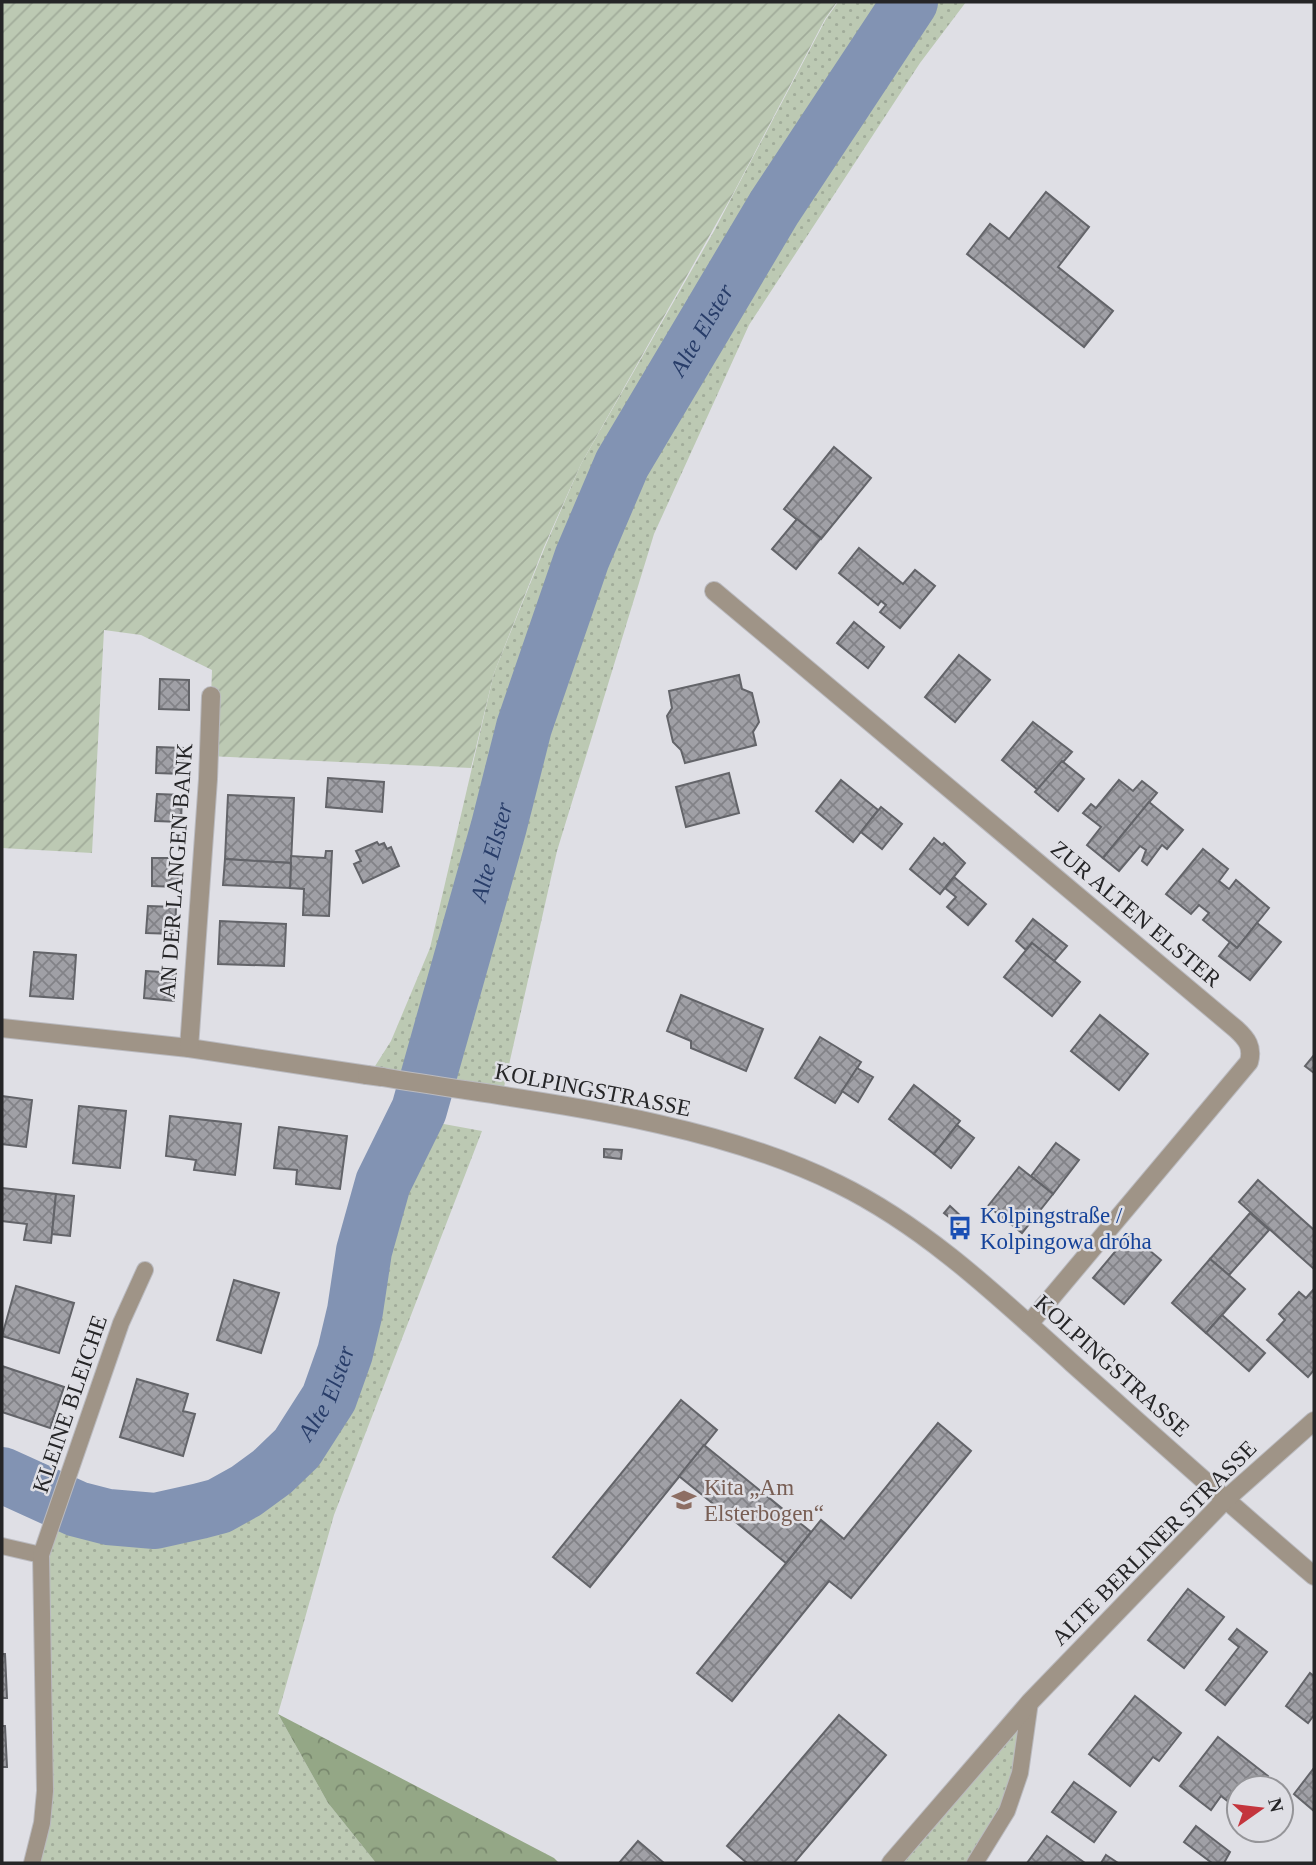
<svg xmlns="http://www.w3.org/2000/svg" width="1316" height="1865" font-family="'Times New Roman',serif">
<defs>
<pattern id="grass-dots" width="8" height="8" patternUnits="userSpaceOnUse" patternTransform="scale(1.75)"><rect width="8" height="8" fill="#bcc9b3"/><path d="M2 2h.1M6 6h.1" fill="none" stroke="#a1ac9a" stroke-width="1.8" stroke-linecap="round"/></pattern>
<pattern id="forest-crowns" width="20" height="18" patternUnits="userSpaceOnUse" patternTransform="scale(1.75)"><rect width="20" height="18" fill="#94a786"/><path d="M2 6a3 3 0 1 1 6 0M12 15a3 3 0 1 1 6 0" fill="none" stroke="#79886e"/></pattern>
<pattern id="garden-furrows" width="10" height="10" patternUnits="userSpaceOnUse" patternTransform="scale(1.75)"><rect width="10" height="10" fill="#bcc9b3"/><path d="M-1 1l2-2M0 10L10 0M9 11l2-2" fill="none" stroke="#a1ac9a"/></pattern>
<pattern id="building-cross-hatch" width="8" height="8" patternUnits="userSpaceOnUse" patternTransform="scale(1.75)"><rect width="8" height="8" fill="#a0a0a6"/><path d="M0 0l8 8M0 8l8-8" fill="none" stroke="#828287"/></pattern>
</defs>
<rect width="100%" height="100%" fill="#dfdfe5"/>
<g fill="url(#grass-dots)">
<path d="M838,2H966L920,63L749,325L654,534L557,851L502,1096L370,1074L391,1041L430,948L494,673L545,547L581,464L714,231L826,19Z"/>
<path d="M422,1120L482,1131L334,1515L278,1714L328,1803L376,1863H32L42,1823L43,1609L53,1523L77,1509L127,1520L155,1521L219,1506L246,1491L272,1472L297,1448L329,1398L345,1353L355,1311L364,1251Z"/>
<path d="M1027,1709L1018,1773L973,1863H894Z"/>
</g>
<path fill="url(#forest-crowns)" d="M278,1714L554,1858L559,1863H376L328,1803Z"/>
<path fill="url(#garden-furrows)" d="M2,2H837L825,19L733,194L581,464L544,547L494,673L471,768L209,756L212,670L141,635L104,630L92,853L2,848Z"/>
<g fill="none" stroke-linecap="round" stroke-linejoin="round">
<path stroke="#8293b3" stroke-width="56" id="s1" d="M2,1475L77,1509L108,1517L155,1521L200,1511L219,1506L246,1491L272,1472L297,1448L329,1398L345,1353L355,1311L364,1251L383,1183L419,1110L499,826L524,727L582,558L622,464L774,208L910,2"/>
</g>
<g fill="url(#building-cross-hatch)" stroke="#636469" stroke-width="2">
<path d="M1046,192L1089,227L1058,267L1113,311L1084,347L967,254L990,224L1009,239Z"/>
<path d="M834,447L871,478L821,539L784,509Z"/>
<path d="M797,519L821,538L796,569L772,549Z"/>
<path d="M859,548L903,584L915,570L935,586L900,628L880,612L886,605L881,601L878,605L839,573Z"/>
<path d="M854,622L884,647L868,668L837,643Z"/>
<path d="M959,655L990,680L955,722L925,697Z"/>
<path d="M739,675L742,689L752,693L759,722L753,732L756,745L685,763L681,750L673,742L667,716L672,708L669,691Z"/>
<path d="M160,679L189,680V710L159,709Z"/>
<path d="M1033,722L1072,752L1038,790L1002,760Z"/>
<path d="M157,747L183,748V774L156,773Z"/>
<path d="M1062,761L1084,779L1058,811L1035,792Z"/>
<path d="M729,773L739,813L686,827L676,787Z"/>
<path d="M328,778L384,782L382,812L326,807Z"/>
<path d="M841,780L878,810L853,842L816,811Z"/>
<path d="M1119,780L1133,791L1142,781L1157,793L1103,858L1087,845L1101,827L1083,813L1091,804L1096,808Z"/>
<path d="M157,794L182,795L181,822L155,821Z"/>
<path d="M228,795L294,798L291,863L225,859Z"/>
<path d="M1149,802L1183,830L1167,849L1162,845L1147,865L1142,861L1146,850L1140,846L1119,871L1103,858Z"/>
<path d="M881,807L902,824L882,849L861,832Z"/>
<path d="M934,838L942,845L944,843L965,863L940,894L910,869Z"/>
<path d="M377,842L379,845L384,843L387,849L391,847L399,866L363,883L354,864L361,861L356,851Z"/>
<path d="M1203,849L1228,869L1219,881L1229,889L1236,880L1269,908L1237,948L1203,920L1209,913L1199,905L1191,914L1166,894Z"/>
<path d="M326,851H332L329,916L303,915L304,889L290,888L291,856L325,858Z"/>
<path d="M152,858H179L178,887L152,886Z"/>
<path d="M225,859L291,863L290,888L223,885Z"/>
<path d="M954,877L986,904L968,925L947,907L956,897L945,888Z"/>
<path d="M148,906L176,907L175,934L146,933Z"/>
<path d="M1033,919L1067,946L1054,961L1032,943L1026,950L1016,941Z"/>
<path d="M220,921L286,924L284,966L218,964Z"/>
<path d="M1257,923L1281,942L1250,980L1219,956L1230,942L1237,948Z"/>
<path d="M1032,943L1080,982L1052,1016L1004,977Z"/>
<path d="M34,952L76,955L73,999L30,996Z"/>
<path d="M146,971L176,973L174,1001L144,998Z"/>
<path d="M681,995L763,1029L746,1071L691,1048V1041L667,1031Z"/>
<path d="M1100,1015L1148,1054L1119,1090L1071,1051Z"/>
<path d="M820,1037L861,1062L835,1103L795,1078Z"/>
<path d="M1314,1055V1073L1305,1066Z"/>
<path d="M857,1068L873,1077L858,1102L842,1091Z"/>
<path d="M914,1085L960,1121L934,1154L889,1119Z"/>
<path d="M2,1096L32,1100L26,1147L2,1144Z"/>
<path d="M79,1106L126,1111L120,1168L73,1163Z"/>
<path d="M170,1116L241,1124L235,1175L194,1170L196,1160L166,1156Z"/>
<path d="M957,1125L974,1138L951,1168L934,1154Z"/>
<path d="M279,1127L347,1136L340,1189L296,1184L297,1170L274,1168Z"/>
<path d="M1056,1143L1079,1160L1053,1194L1031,1176Z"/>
<path d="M604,1149L622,1150L621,1159L604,1157Z"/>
<path d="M1019,1167L1053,1194L1022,1233L988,1206Z"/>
<path d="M1258,1180L1314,1230V1269L1239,1202Z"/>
<path d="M2,1188L56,1194L51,1243L24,1240L27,1224L2,1221Z"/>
<path d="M56,1194L74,1196L70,1236L52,1234Z"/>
<path d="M950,1206L963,1218L958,1224L944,1213Z"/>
<path d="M1250,1213L1269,1230L1229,1275L1210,1259Z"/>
<path d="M1130,1234L1161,1260L1124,1304L1093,1278Z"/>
<path d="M1210,1259L1245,1289L1206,1333L1172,1303Z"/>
<path d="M234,1280L279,1293L261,1353L217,1340Z"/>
<path d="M16,1286L74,1303L59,1353L2,1336Z"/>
<path d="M1314,1289V1370L1308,1377L1267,1340L1285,1320L1279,1314L1299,1292L1306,1298Z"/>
<path d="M1222,1315L1265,1353L1249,1371L1206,1333Z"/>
<path d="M2,1366L64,1387L50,1428L2,1412Z"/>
<path d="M137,1379L188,1394L183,1411L195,1414L183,1456L120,1437Z"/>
<path d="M681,1400L717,1430L590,1587L553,1557Z"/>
<path d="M938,1423L971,1451L851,1598L829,1581L732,1701L697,1673L821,1520L844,1539Z"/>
<path d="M704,1445L811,1532L786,1563L679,1476Z"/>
<path d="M1188,1589L1224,1617L1184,1668L1148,1640Z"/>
<path d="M1237,1629L1267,1652L1225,1705L1206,1690L1239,1647L1229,1639Z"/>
<path d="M2,1654H5L7,1698H2Z"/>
<path d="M1310,1673L1314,1676V1715L1308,1723L1286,1706Z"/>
<path d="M1135,1696L1181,1733L1159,1761L1153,1757L1130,1786L1089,1754Z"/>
<path d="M839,1715L886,1755L794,1863H747L727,1846Z"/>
<path d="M2,1726H5L7,1767H2Z"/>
<path d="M1218,1737L1268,1776L1263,1788H1239V1810L1221,1796L1211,1810L1180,1786Z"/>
<path d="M1314,1768V1811L1294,1794Z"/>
<path d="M1074,1782L1116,1812L1094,1842L1052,1812Z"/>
<path d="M1196,1826L1230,1852L1224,1863H1212L1184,1842Z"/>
<path d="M1047,1836L1085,1863H1027Z"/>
<path d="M638,1841L664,1863H619Z"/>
<path d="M1106,1855L1118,1863H1101Z"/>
</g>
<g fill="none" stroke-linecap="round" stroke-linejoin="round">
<g stroke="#bababf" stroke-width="18">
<g id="service">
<path d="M2,1546L41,1555"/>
<path d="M32,1863L42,1823L45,1791L41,1555L121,1323L145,1270"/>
<path d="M975,1863L1007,1811L1020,1773L1030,1702"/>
</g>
</g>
<g stroke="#bababf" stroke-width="20">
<g id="minor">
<path d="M714,591L1236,1029C1247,1039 1253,1047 1249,1062L1029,1324"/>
<path d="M2,1028L189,1048L367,1075"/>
<path d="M189,1048L208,779L211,696"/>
<path d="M382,1077C530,1102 702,1117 838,1184C926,1227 1000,1298 1072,1363C1152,1434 1232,1506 1314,1576"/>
<path d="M891,1863L1030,1702L1225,1500L1314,1421"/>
</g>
</g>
<g stroke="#bababf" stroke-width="20">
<path id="tertiary" d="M367,1075L382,1077"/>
</g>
<use href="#service" stroke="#9f9487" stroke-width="16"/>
<use href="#minor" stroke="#9f9487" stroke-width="18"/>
<use href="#tertiary" stroke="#9f9487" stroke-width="18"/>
</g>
<defs>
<g id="bus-bare" transform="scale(1.89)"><path d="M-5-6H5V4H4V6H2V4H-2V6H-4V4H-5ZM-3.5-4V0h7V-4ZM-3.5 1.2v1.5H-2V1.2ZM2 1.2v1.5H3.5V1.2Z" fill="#1a4fb4" stroke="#dfdfe5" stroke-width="2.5" paint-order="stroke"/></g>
<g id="school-bare" transform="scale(1.89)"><path d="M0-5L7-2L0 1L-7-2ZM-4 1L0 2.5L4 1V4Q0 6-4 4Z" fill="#8d6e63" stroke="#dfdfe5" stroke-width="2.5" paint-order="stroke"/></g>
</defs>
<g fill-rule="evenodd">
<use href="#bus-bare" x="960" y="1228"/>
<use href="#school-bare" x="684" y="1500"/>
</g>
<g text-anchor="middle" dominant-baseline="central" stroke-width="5" stroke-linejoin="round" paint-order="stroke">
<g font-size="23" fill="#252527" stroke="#dfdfe5">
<text transform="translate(176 871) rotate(-86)">AN DER LANGEN BANK</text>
<text transform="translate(1136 914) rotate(40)">ZUR ALTEN ELSTER</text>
<text transform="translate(593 1090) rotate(11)">KOLPINGSTRASSE</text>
<text transform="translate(1112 1366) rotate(42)">KOLPINGSTRASSE</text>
<text transform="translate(70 1404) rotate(-71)">KLEINE BLEICHE</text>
<text transform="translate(1154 1543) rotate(-45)">ALTE BERLINER STRASSE</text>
</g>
<g font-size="23" fill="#164399" stroke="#dfdfe5" text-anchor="start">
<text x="980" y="1215">Kolpingstraße /<tspan x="980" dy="26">Kolpingowa dróha</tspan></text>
</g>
<g font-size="23" fill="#785e54" stroke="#dfdfe5" text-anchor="start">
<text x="704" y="1487">Kita „Am<tspan x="704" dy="26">Elsterbogen“</tspan></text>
</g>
<g font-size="24" font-style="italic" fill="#283d69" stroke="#dfdfe5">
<text stroke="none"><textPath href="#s1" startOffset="1522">Alte Elster</textPath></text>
<text stroke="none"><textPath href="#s1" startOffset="956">Alte Elster</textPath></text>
<text stroke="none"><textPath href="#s1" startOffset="388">Alte Elster</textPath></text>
</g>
</g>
<rect width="1316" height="1865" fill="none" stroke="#252527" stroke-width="7"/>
<g transform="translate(1260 1809) rotate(76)"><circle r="33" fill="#dfdfe5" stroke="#959599" stroke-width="2"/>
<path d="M0-5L12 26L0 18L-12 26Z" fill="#c4353d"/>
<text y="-10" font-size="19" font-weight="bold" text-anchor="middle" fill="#252527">N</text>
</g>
</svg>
